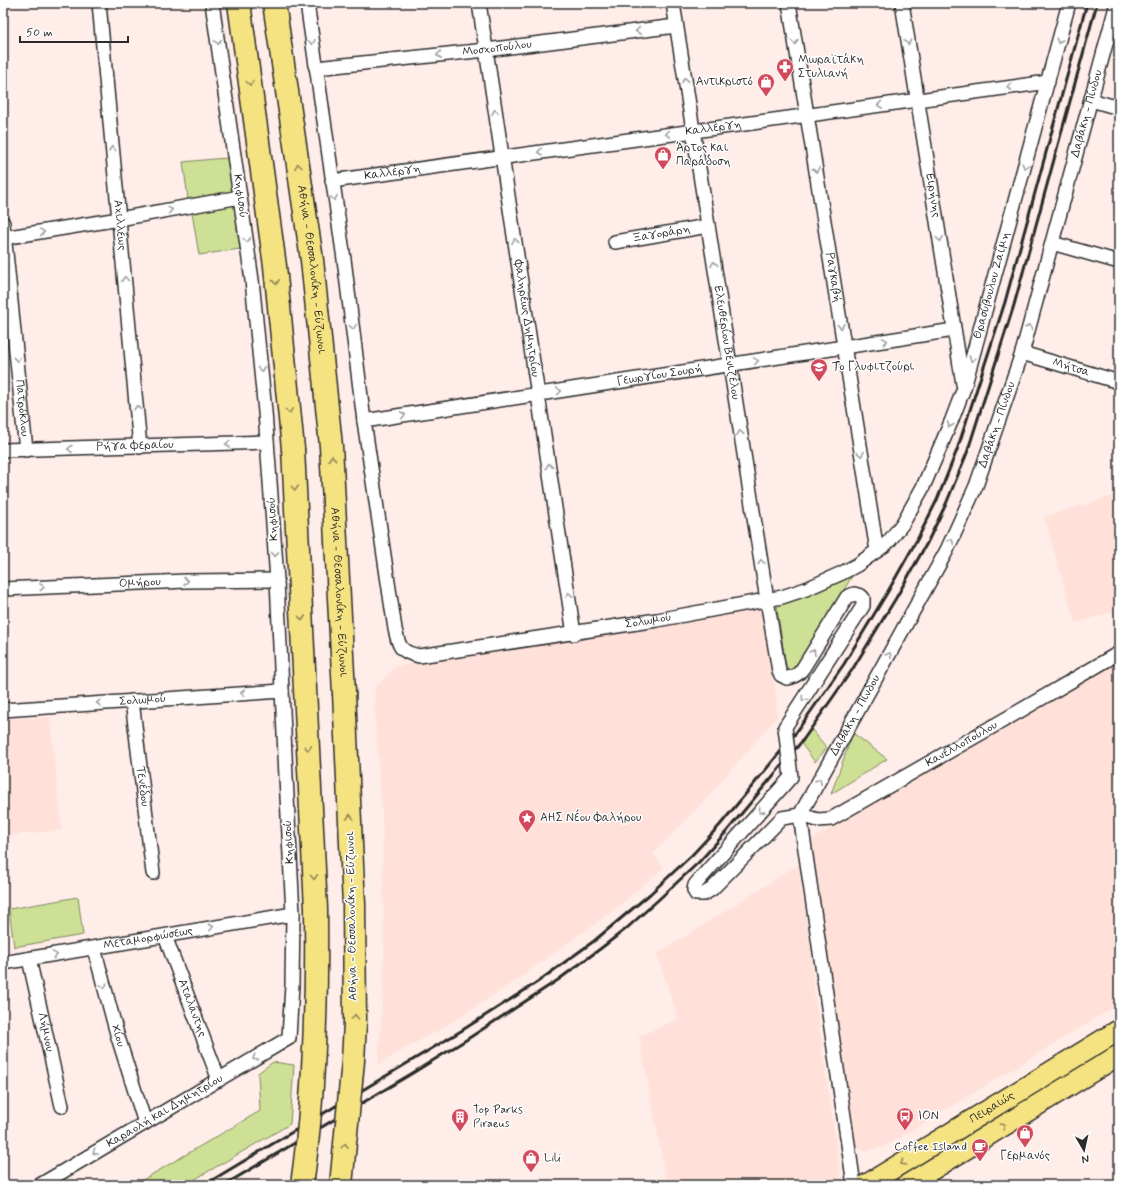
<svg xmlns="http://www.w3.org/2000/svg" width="1122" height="1188" font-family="Mynerve,sans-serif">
<rect width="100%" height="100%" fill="#ffede9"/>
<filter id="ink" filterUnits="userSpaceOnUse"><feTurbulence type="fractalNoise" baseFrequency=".025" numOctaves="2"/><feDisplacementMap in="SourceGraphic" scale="8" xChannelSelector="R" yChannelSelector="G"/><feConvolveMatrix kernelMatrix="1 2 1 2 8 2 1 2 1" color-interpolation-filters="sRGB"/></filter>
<g filter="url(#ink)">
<g fill="#ffe1da">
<path d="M1119,494V610L1075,623L1044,517Z"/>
<path d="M762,607L776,694L777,717L706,799L653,854L664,868L611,912L517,980L438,1031L413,1044L378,1065L383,991L384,954L382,813L374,705L375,688L384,678L396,666L575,639Z"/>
<path d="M1119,659V1004L890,1144L879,1148L866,1151L857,1148L853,1143L807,849L813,839L816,837Z"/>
<path d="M50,717L62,830L5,836L3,813V719Z"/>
<path d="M798,865L812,957L814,991L842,1185H667L639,1036L678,1019L657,954Z"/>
</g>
<g fill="#cee095" stroke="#7c8660">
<path d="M229,158L233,191L188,199L183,162L214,159Z"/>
<path d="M235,205L240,249L199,255L192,213Z"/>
<path d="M854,573L796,669L787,671L777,609L778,606L786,600Z"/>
<path d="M812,730L827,748L815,762L800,742Z"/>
<path d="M853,733L887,759L831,794Z"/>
<path d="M78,897L83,935L14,947L9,909Z"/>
<path d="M273,1062L294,1065L290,1124L185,1185H134L260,1111L258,1073Z"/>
</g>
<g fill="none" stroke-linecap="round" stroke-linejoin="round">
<g stroke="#2b2b2b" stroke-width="16">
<g id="minor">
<path id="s1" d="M99,3L140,447"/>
<path id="s2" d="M307,3L344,259L364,421L395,629C399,647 400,652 419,656L657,620L782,597L806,589L842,573L857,565L885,545L890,540L903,523L923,487L951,422L964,388L1069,3"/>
<path id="s3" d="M479,3L574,634"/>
<path id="s4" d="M673,3L767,600L779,671L781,675L787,678"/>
<path id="s5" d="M789,3L877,551"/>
<path id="s6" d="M902,3L963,384"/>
<path id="s7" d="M316,68L486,50L676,26"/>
<path d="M1091,100L1119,108"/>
<path id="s8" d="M332,181L1048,82"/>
<path id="s9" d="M3,223L26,450"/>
<path d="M3,238L119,219L240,197"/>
<path id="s10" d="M615,242L708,226"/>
<path d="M1052,243L1119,262"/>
<path id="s11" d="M1022,353L1119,382"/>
<path id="s12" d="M364,421L954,330"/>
<path id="s13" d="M3,450L267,442"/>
<path id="s14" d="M3,589L186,581L277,580"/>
<path id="s15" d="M132,701L153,873"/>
<path id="s16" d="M3,710L282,691"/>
<path id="s17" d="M800,815L947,550L976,486L1022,353L1117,3"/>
<path d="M800,815L854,1185"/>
<path id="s18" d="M700,879L695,885L694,890L696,894H704L712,889L782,818L800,815L818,820L831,819L1018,712L1119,653"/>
<path id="s19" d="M165,936L219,1080"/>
<path id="s20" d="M94,948L117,1034L145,1123"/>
<path id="s21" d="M29,959L62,1106"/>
<path id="s22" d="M3,963L293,914"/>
<path id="s23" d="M40,1185L289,1038L292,985L293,914L286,777L277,580L265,412L252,280L212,3"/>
</g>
</g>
<g stroke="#2b2b2b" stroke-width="23">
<g id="primary">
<path id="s24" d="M866,1185L1119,1030"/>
<path d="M907,1185L1119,1055"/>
</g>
</g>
<g stroke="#2b2b2b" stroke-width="25">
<g id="motorway">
<path d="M239,3L275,266L293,449"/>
<path id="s25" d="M274,3L312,260L331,446L344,693"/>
</g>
</g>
<use href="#minor" stroke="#fff" stroke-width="13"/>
<use href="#primary" stroke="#f5e382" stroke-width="20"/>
<use href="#motorway" stroke="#f5e382" stroke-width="22"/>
<g stroke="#2b2b2b" stroke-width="3">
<path d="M204,1185L461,1031L536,983L594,941L650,894L692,855L720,825L795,734L844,664L887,593L918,538L937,500L957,450L1005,302L1087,3"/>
<path d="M224,1185L411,1074L466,1040L558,980L600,949L627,928L657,901L699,862L727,831L803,740L852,670L896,598L927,543L946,504L967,453L1014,305L1097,3"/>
</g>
<g stroke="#2b2b2b" stroke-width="16" stroke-linecap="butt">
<path id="minor-bridge" d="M700,879L791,777L785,727L863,606V598L861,596L854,594L847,597L803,668C799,674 795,677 787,678"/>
</g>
<g stroke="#2b2b2b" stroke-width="25" stroke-linecap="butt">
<g id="motorway-bridge">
<path d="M293,449L316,909C317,1001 315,1094 302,1185"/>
<path d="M341,1185L353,1061L355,1023L354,904L352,865L344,693"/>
</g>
</g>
<use href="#minor-bridge" stroke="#fff" stroke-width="13"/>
<use href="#motorway-bridge" stroke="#f5e382" stroke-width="22"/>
</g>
<defs><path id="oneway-chevron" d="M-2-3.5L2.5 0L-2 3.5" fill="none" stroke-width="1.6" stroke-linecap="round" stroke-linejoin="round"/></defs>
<g stroke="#a0a0a0">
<use href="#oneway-chevron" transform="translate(638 31) rotate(173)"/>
<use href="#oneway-chevron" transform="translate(1059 41) rotate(105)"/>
<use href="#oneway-chevron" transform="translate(218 42) rotate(82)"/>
<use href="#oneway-chevron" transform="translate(312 42) rotate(82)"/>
<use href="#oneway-chevron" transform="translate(795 42) rotate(81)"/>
<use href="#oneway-chevron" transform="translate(908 42) rotate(81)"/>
<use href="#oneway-chevron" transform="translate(439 55) rotate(174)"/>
<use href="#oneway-chevron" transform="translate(685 80) rotate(-99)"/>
<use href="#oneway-chevron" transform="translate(1009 87) rotate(172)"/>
<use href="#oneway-chevron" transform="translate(880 105) rotate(172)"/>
<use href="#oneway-chevron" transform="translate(495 112) rotate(-99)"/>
<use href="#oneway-chevron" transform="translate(668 134) rotate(172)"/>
<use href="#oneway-chevron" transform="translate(112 149) rotate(-95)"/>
<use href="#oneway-chevron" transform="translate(540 152) rotate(172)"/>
<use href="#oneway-chevron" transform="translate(1025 166) rotate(105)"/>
<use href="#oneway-chevron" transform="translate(816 170) rotate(81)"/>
<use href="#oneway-chevron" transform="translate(334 198) rotate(82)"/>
<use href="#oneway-chevron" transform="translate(170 210) rotate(-10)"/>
<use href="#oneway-chevron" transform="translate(42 232) rotate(-9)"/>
<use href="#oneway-chevron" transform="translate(940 239) rotate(81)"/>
<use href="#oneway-chevron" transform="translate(247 240) rotate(82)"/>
<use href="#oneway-chevron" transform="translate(515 241) rotate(-99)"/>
<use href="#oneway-chevron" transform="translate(714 264) rotate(-99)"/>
<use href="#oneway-chevron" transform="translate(125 279) rotate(-95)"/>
<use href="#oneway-chevron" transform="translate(841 326) rotate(81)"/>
<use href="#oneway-chevron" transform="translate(353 327) rotate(82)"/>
<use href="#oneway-chevron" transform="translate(1029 327) rotate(-74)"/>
<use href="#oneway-chevron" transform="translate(885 341) rotate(-9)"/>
<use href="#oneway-chevron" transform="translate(17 359) rotate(84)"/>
<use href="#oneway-chevron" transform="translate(972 359) rotate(106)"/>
<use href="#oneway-chevron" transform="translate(756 361) rotate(-9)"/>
<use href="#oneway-chevron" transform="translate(261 369) rotate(85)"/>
<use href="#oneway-chevron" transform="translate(559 391) rotate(-9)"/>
<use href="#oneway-chevron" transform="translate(137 408) rotate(-95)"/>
<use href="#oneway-chevron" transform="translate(403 415) rotate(-9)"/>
<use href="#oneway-chevron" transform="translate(950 425) rotate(113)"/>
<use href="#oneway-chevron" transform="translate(740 433) rotate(-99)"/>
<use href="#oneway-chevron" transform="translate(228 444) rotate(178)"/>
<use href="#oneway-chevron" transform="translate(70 449) rotate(179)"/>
<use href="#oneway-chevron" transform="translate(861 454) rotate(81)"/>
<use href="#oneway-chevron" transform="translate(549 466) rotate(-99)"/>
<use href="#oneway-chevron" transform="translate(951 541) rotate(-65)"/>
<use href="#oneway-chevron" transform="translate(275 554) rotate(86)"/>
<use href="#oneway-chevron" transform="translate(761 562) rotate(-99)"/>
<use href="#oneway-chevron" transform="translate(186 581) rotate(-2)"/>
<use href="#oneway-chevron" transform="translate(42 587) rotate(-3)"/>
<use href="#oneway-chevron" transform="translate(569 595) rotate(-99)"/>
<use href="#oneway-chevron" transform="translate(813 652) rotate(-59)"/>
<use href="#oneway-chevron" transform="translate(889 655) rotate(-60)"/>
<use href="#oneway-chevron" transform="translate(243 693) rotate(176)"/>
<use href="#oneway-chevron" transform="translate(804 699) rotate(123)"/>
<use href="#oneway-chevron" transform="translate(99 703) rotate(176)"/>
<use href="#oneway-chevron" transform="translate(819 781) rotate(-61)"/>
<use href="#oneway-chevron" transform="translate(761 811) rotate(132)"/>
<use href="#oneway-chevron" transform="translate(211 927) rotate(-11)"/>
<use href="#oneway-chevron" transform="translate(55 955) rotate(-9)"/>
<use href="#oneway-chevron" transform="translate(104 986) rotate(75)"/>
<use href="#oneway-chevron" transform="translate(255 1058) rotate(149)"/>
<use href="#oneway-chevron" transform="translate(95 1152) rotate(149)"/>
</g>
<g stroke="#908756">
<use href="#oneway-chevron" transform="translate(250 83) rotate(82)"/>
<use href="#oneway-chevron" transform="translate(298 166) rotate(-99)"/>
<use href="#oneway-chevron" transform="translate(276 282) rotate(84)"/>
<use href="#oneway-chevron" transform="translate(289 411) rotate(84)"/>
<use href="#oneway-chevron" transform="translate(332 458) rotate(-93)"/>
<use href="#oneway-chevron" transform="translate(295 488) rotate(87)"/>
<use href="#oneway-chevron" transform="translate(302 618) rotate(87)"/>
<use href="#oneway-chevron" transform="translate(308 748) rotate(87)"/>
<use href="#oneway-chevron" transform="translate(350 817) rotate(-93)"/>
<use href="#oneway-chevron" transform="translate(314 877) rotate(86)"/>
<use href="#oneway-chevron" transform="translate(355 1017) rotate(-90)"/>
<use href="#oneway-chevron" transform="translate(1003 1126) rotate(-32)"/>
<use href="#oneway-chevron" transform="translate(345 1146) rotate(-85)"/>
<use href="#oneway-chevron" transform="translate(903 1163) rotate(148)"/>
</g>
</g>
<defs>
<g id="pharmacy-pin" transform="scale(0.9)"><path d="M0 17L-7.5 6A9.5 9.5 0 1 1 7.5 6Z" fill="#d1495b" stroke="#fff"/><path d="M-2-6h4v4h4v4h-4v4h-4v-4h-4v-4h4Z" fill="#fff"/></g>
<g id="shop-pin" transform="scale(0.9)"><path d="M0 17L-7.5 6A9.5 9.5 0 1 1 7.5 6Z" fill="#d1495b" stroke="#fff"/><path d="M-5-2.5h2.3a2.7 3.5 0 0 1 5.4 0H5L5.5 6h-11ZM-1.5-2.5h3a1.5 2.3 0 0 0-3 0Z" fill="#fff"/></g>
<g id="school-pin" transform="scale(0.9)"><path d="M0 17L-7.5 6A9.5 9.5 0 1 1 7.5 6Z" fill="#d1495b" stroke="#fff"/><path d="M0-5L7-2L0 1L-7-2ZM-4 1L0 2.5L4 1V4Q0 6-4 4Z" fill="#fff"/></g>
<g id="sight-pin" transform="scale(0.9)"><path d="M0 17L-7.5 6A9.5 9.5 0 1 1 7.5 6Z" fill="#d1495b" stroke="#fff"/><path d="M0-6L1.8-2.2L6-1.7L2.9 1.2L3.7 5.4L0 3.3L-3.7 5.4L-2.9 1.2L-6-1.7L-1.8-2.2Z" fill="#fff"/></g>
<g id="bus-pin" transform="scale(0.9)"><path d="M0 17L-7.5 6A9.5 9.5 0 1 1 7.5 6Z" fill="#d1495b" stroke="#fff"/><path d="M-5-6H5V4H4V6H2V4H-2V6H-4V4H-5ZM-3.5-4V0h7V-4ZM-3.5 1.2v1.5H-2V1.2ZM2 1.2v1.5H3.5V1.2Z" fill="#fff"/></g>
<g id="building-pin" transform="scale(0.9)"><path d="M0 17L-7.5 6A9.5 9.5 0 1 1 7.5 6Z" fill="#d1495b" stroke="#fff"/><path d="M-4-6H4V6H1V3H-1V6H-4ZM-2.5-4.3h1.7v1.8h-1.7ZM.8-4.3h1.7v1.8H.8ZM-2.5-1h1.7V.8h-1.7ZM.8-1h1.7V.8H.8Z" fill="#fff"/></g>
<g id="cafe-pin" transform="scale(0.9)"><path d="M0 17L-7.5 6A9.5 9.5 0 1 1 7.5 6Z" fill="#d1495b" stroke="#fff"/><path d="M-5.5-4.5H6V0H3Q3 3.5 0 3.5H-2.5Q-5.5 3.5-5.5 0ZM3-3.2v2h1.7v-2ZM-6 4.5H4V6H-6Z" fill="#fff"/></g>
</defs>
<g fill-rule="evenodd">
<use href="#pharmacy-pin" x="785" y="67"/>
<use href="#shop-pin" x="766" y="82"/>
<use href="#shop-pin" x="663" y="155"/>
<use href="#school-pin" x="819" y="367"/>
<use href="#sight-pin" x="527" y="818"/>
<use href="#bus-pin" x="905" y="1116"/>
<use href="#building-pin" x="460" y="1117"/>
<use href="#shop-pin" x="1025" y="1133"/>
<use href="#cafe-pin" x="980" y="1147"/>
<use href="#shop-pin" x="531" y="1158"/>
</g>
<g text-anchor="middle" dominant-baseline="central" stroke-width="3" stroke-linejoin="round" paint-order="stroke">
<g font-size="12" fill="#2b2b2b" stroke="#fff">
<text stroke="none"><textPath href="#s7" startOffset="182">Μοσχοπούλου</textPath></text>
<text stroke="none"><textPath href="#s17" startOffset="762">Δαβάκη - Πίνδου</textPath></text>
<text stroke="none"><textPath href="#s8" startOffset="385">Καλλέργη</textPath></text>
<text stroke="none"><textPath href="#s8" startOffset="61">Καλλέργη</textPath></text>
<text transform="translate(240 196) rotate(82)">Κηφισού</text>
<text stroke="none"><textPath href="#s6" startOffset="195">Ειρήνης</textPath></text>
<text stroke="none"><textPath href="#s1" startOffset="223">Αχιλλέως</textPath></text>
<text stroke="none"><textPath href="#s10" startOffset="47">Ξαγοράρη</textPath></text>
<text stroke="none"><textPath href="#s25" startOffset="269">Αθήνα - Θεσσαλονίκη - Εύζωνοι</textPath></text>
<text stroke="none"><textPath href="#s5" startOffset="278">Ραγκαβή</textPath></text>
<text stroke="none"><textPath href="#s2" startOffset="1439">Θρασύβουλου Ζαΐμη</textPath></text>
<text stroke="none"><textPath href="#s3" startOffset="319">Φαληρέως Δημητρίου</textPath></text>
<text stroke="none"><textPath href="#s4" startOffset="344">Ελευθερίου Βενιζέλου</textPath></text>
<text stroke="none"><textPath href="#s11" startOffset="51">Μήτσα</textPath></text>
<text stroke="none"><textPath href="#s12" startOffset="299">Γεωργίου Σουρή</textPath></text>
<text stroke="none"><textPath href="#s9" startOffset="186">Πατρόκλου</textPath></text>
<text stroke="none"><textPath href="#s17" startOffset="438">Δαβάκη - Πίνδου</textPath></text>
<text stroke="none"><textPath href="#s13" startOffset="132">Ρήγα Φεραίου</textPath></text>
<text transform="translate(273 519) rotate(-94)">Κηφισού</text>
<text stroke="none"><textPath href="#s14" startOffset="137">Ομήρου</textPath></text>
<text stroke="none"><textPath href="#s25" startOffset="593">Αθήνα - Θεσσαλονίκη - Εύζωνοι</textPath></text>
<text stroke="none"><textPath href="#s2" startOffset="904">Σολωμού</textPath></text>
<text stroke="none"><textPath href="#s16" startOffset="140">Σολωμού</textPath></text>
<text stroke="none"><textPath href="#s17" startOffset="114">Δαβάκη - Πίνδου</textPath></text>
<text stroke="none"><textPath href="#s18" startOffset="335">Κανελλοπούλου</textPath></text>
<text stroke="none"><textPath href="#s15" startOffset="86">Τενέδου</textPath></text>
<text transform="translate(289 842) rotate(-93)">Κηφισού</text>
<text transform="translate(352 916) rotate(-91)">Αθήνα - Θεσσαλονίκη - Εύζωνοι</text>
<text stroke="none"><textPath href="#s22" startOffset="147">Μεταμορφώσεως</textPath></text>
<text stroke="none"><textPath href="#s19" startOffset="77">Αταλάντης</textPath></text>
<text stroke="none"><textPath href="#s21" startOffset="75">Λήμνου</textPath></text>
<text stroke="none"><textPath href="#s20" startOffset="91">Χίου</textPath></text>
<text stroke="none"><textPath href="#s24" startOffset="148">Πειραιώς</textPath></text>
<text stroke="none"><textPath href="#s23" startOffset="145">Καραολή και Δημητρίου</textPath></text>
</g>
<g font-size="12" fill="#2b2b2b" stroke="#fff" text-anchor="start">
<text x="798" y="60">Μωραϊτάκη<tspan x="798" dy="14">Στυλιανή</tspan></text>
<text x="753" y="82" text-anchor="end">Αντικριστό</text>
<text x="676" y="148">Άρτος και<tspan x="676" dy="14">Παράδοση</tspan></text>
<text x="832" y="367">Το Γλυφιτζούρι</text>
<text x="540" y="818">ΑΗΣ Νέου Φαλήρου</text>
<text x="473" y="1110">Top Parks<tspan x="473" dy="14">Piraeus</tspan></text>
<text x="918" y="1116">ΙΟΝ</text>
<text x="967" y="1147" text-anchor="end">Coffee Island</text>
<text x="1025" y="1156" text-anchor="middle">Γερμανός</text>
<text x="544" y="1158">Lili</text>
</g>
</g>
<rect width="1122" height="1188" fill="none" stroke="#fff" stroke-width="16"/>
<rect x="8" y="8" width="1106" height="1172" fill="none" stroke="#2b2b2b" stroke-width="1.5" filter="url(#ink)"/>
<g transform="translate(1084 1150) rotate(171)" stroke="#ffffff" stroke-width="3" paint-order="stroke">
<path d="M0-3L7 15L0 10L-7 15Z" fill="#2b2b2b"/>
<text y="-6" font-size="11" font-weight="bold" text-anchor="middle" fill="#2b2b2b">N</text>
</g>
<path d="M20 36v6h108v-6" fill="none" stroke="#2b2b2b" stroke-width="2"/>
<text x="26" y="36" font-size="12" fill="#2b2b2b" stroke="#ffffff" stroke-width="3" paint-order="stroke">50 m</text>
</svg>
